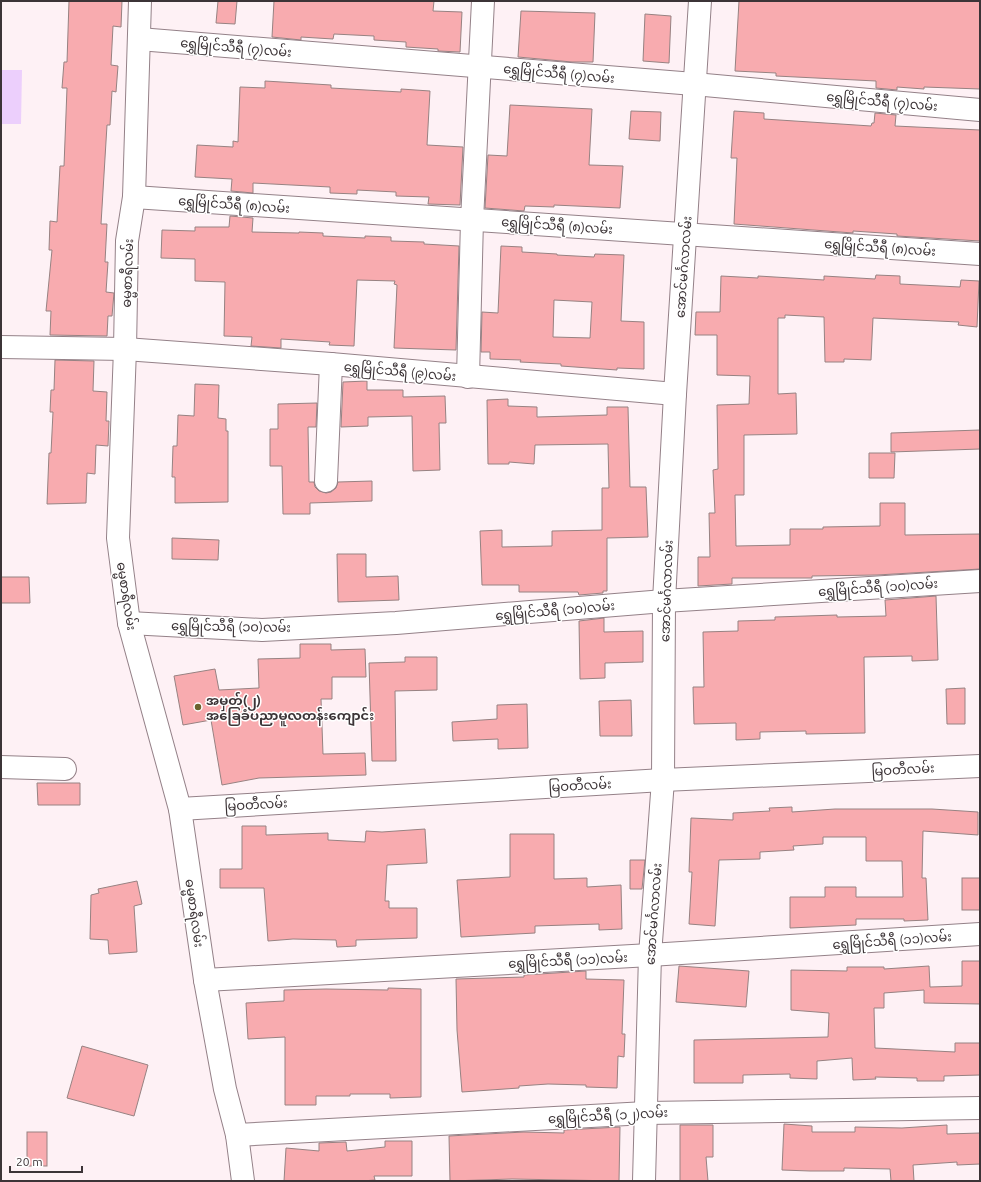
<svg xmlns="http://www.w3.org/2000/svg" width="981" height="1182" font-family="Ubuntu,'Noto Sans Myanmar',sans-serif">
<rect width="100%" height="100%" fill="#fef1f5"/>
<path fill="#eccffc" d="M1,70H22L21,124H1Z"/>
<g fill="#f8abaf" stroke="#978282" fill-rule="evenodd">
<path d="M69,1H122L121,27L113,26L111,65L118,66L116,92L112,91L110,125H107L101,224H107L105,262H108L106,292L114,293L112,316H108L107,336L50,335L51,311H46L52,250H49L50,221L57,222L60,166H64L67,88H62L64,62H67Z"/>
<path d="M218,1H237L235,24L216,23Z"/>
<path d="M274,1H434L433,11L462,12L460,52L438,51V49L406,47V42L374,40V36L334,34L333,39L301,37V40L272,37Z"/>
<path d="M739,1H980V89L924,87V89L897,87V90L876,88V81L776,76V73L735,71Z"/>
<path d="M521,11L595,13L593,62H572L518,57Z"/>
<path d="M645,14L671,16L669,63L643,61Z"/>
<path d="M265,81L331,85V88L401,92V89L430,91L427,145L463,147L460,205L428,204L429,197L396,196V192L357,190V194L330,193V187L253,183V193L231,191L232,179L195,177L197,145L233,147V141L238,142L240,87L265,88Z"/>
<path d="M510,105L592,109L589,165L623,166L620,208L554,205V207L525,206L524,211L485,208L488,155L507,156Z"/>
<path d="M631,111L661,112L660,141L629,139Z"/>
<path d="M734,111L764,113V119L871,126L872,123H874L875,113L896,115L895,126L980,130V241L897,236V234L853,231V233L734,224L737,158H731Z"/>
<path d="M230,216L253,218L252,232L299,233V232L323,233V236L365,238V236L391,237V241L424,242V244L459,246L456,350L394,348L397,285L394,284L395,281L357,280L354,346L329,345L330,342L281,339V348L251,346L252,337L224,336L225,282L195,281V259L161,258L162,230L195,231V227H229Z"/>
<path d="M501,246L522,247V252L557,254V255L594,257L595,254L624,255L621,321L644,322V369L617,368V370L561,366V364L520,362L521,360L490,359V352H481L482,312L498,313ZM554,300L592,302L590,338L553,337Z"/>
<path d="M876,275L900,276V284L960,287L961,280L979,281L977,327L958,325L959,322L873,318L871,360L844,359V362H825L824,317L785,315V318H778V394L796,393L797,434L744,435V495H735L736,546L790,545V529H823V527L880,526V503H905V535L980,534V569L877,575L812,576V578H732V584L698,586V557H710L709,513H715L713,470L718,469L717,405L749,404L750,376L717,375V335H695L696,312H720L721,276L758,278V276L824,280V276L875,279Z"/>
<path d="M55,360L94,361L93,391L107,392L106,421H109L108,446L96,445L95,474L87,473L86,503L47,504L49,453H51L53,412H50L51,390H54Z"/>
<path d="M367,381V390H403V397L445,396L446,423H439L440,470L413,471L412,416L368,417V426L341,427L343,382Z"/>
<path d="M195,384L219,385L218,418L226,419V431H228V502L175,503V477H172L173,446H177L178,415L194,416Z"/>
<path d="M508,399V406L537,407V417L607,415V407H628L630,487H646L648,537L607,538V591H603V593L579,595L578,592H519V585H482L480,531L502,530V547L552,546V531L602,530V488H609L608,444L535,445L534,464L509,462V464H488L487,400Z"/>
<path d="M317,403L316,427H308L309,482H314L315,487L319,491L326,493L331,492L336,488L338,482L372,481V501L310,503V514H283L282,466H270V429H278V404Z"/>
<path d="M980,430V449L891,452V433Z"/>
<path d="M869,453H895L894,478H869Z"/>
<path d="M172,538L219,540L218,560L172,559Z"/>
<path d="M337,554H366V577L398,576L399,600L338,602Z"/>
<path d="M1,577H29L30,603H1Z"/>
<path d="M936,596L938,660L912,661V656L864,657L865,733L806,734V731L760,732V739L736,740V723L694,724L693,687H704L703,632L738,631V621L775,620V617L837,615V617L886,616L885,600Z"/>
<path d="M604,618V632L643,631V662L605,663V678L580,679L579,621Z"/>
<path d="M300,644H331V650L365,649L366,677H332V699H321L323,754L365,753L366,775L259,778L222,785L211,720L183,725L174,676L215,669L219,690L259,688L258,659L300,658Z"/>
<path d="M405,657H437V690L395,691L396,761H372L369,663L405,662Z"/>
<path d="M965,688V724H947L946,689Z"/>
<path d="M631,700L632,736H600L599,701Z"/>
<path d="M527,704L528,748L498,749V739L453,741L452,722L497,719V705Z"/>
<path d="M37,783H80V805H38Z"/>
<path d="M792,807V812L835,809H932L978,812V835L923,831L922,878H926L928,920L904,921V919H856V925L790,928V897H825V887H856V897H903L902,861H866V837H823V844L793,846L794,850L760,852V859L719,860L715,926L689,924L692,872H689L691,818L733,820V813L770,811L769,808Z"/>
<path d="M242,826H266V835L328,833V840L365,842L366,831L382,832L425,829L427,863L387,865L385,901H389V908H417V938L356,940V946L337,947L336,940L293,939L268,941L264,888H220V869H242Z"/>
<path d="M510,834H554V879L587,878V887L621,885L622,929L599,930V924L535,926V933L461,937L457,880L510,877Z"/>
<path d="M630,860H645L642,889H630Z"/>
<rect x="962" y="878" width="18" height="32"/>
<path d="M137,881L142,904L134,906L137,952L109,954L108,940L90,939L91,895L99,893L98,889Z"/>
<path d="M962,961H980V1004L924,1003V990L884,993V1008H874L875,1048L955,1052V1043H980V1075L944,1076V1081H917V1078L875,1077L876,1079L853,1080L852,1058L817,1061V1079L790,1078V1074L743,1075V1083H694V1040L828,1037L829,1013L791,1010V970L847,971V967H884V969L929,966L930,987L962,986Z"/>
<path d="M679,966L749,971L746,1007L676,1002Z"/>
<path d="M586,971V979L624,980L622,1034H625L624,1057L618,1056L617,1088L586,1087V1085L548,1084L519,1086V1088L462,1092L457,1030L456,979L524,977V975Z"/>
<path d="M388,988L421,989V1097L390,1098V1094H350V1096H316V1105H285V1037L248,1039L246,1003L284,1001V990L326,989L388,990Z"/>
<path d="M82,1046L148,1065L134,1116L67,1098Z"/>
<path d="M784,1124L812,1126V1132H855V1127L902,1128L947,1125V1134L980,1133V1164L957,1165V1162L913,1165L914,1181H891L890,1169L844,1168V1171H810L782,1170Z"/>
<path d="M680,1125H713V1157H706L708,1181H680Z"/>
<path d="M620,1127L619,1181L512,1179L450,1181L449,1136L524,1132L564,1133V1130Z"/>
<rect x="27" y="1132" width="20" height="34"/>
<path d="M385,1141H412V1176H374L375,1180L362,1181H284L286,1148L319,1151V1143L346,1142L347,1151L385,1147Z"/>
</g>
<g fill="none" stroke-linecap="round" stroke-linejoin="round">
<g stroke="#948188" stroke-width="24">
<g id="minor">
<path d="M140,1L134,197L127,241L125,349L118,538L129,623L180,809L205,980L225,1089L237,1135L243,1181"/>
<path d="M139,39L694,84L980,110"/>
<path d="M134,197L980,254"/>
<path d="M1,347L125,349L331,364L675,394"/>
<path d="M468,377L472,220L483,1"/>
<path d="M326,481L331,364"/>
<path d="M129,623L262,630L396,623L664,601L980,581"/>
<path d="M1,767L65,769"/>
<path d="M180,809L663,780L980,766"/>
<path d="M205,980L650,955L980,934"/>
<path d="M237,1135L646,1113L980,1108"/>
<path d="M644,1181L650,955L663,780L664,601L675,394L700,1"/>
</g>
</g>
<use href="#minor" stroke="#fff" stroke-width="22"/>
</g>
<circle fill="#6b622e" stroke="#fff" stroke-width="1.5" cx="198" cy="707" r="4"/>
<g text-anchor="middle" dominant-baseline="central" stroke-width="3" stroke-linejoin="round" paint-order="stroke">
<g font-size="13" fill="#3c3437" stroke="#fff">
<text transform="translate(236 47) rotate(5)">ရွှေမြိုင်သီရီ (၇)လမ်း</text>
<text transform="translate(559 73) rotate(5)">ရွှေမြိုင်သီရီ (၇)လမ်း</text>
<text transform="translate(882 101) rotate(5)">ရွှေမြိုင်သီရီ (၇)လမ်း</text>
<text transform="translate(234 204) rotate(4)">ရွှေမြိုင်သီရီ (၈)လမ်း</text>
<text transform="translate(557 225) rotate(4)">ရွှေမြိုင်သီရီ (၈)လမ်း</text>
<text transform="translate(880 247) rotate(4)">ရွှေမြိုင်သီရီ (၈)လမ်း</text>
<text transform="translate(683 267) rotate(-86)">အောင်မင်္ဂလာလမ်း</text>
<text transform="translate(127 273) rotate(-88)">ဓမ္မစာရီလမ်း</text>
<text transform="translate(400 371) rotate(5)">ရွှေမြိုင်သီရီ (၉)လမ်း</text>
<text transform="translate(878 587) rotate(-4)">ရွှေမြိုင်သီရီ (၁၀)လမ်း</text>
<text transform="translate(666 591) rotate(-88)">အောင်မင်္ဂလာလမ်း</text>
<text transform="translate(127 596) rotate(81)">ဓမ္မစာရီလမ်း</text>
<text transform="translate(555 610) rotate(-5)">ရွှေမြိုင်သီရီ (၁၀)လမ်း</text>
<text transform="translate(231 626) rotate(1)">ရွှေမြိုင်သီရီ (၁၀)လမ်း</text>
<text transform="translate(903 769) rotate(-3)">မြဝတီလမ်း</text>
<text transform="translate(580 785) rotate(-3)">မြဝတီလမ်း</text>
<text transform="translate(256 804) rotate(-3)">မြဝတီလမ်း</text>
<text transform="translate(195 913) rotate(82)">ဓမ္မစာရီလမ်း</text>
<text transform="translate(653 914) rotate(-86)">အောင်မင်္ဂလာလမ်း</text>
<text transform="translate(892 940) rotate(-4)">ရွှေမြိုင်သီရီ (၁၁)လမ်း</text>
<text transform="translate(568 960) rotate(-3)">ရွှေမြိုင်သီရီ (၁၁)လမ်း</text>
<text transform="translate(608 1115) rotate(-3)">ရွှေမြိုင်သီရီ (၁၂)လမ်း</text>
</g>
<g font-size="13" font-weight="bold" fill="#3c3437" stroke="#fff" text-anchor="start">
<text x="206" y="700">အမှတ်(၂)<tspan x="206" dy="15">အခြေခံပညာမူလတန်းကျောင်း</tspan></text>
</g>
</g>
<rect width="981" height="1182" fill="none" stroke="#3c3437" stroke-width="4"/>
<path d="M10 1166v6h72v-6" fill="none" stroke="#3c3437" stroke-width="2"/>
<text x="16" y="1166" font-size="12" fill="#3c3437" stroke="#ffffff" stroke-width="3" paint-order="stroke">20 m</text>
</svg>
